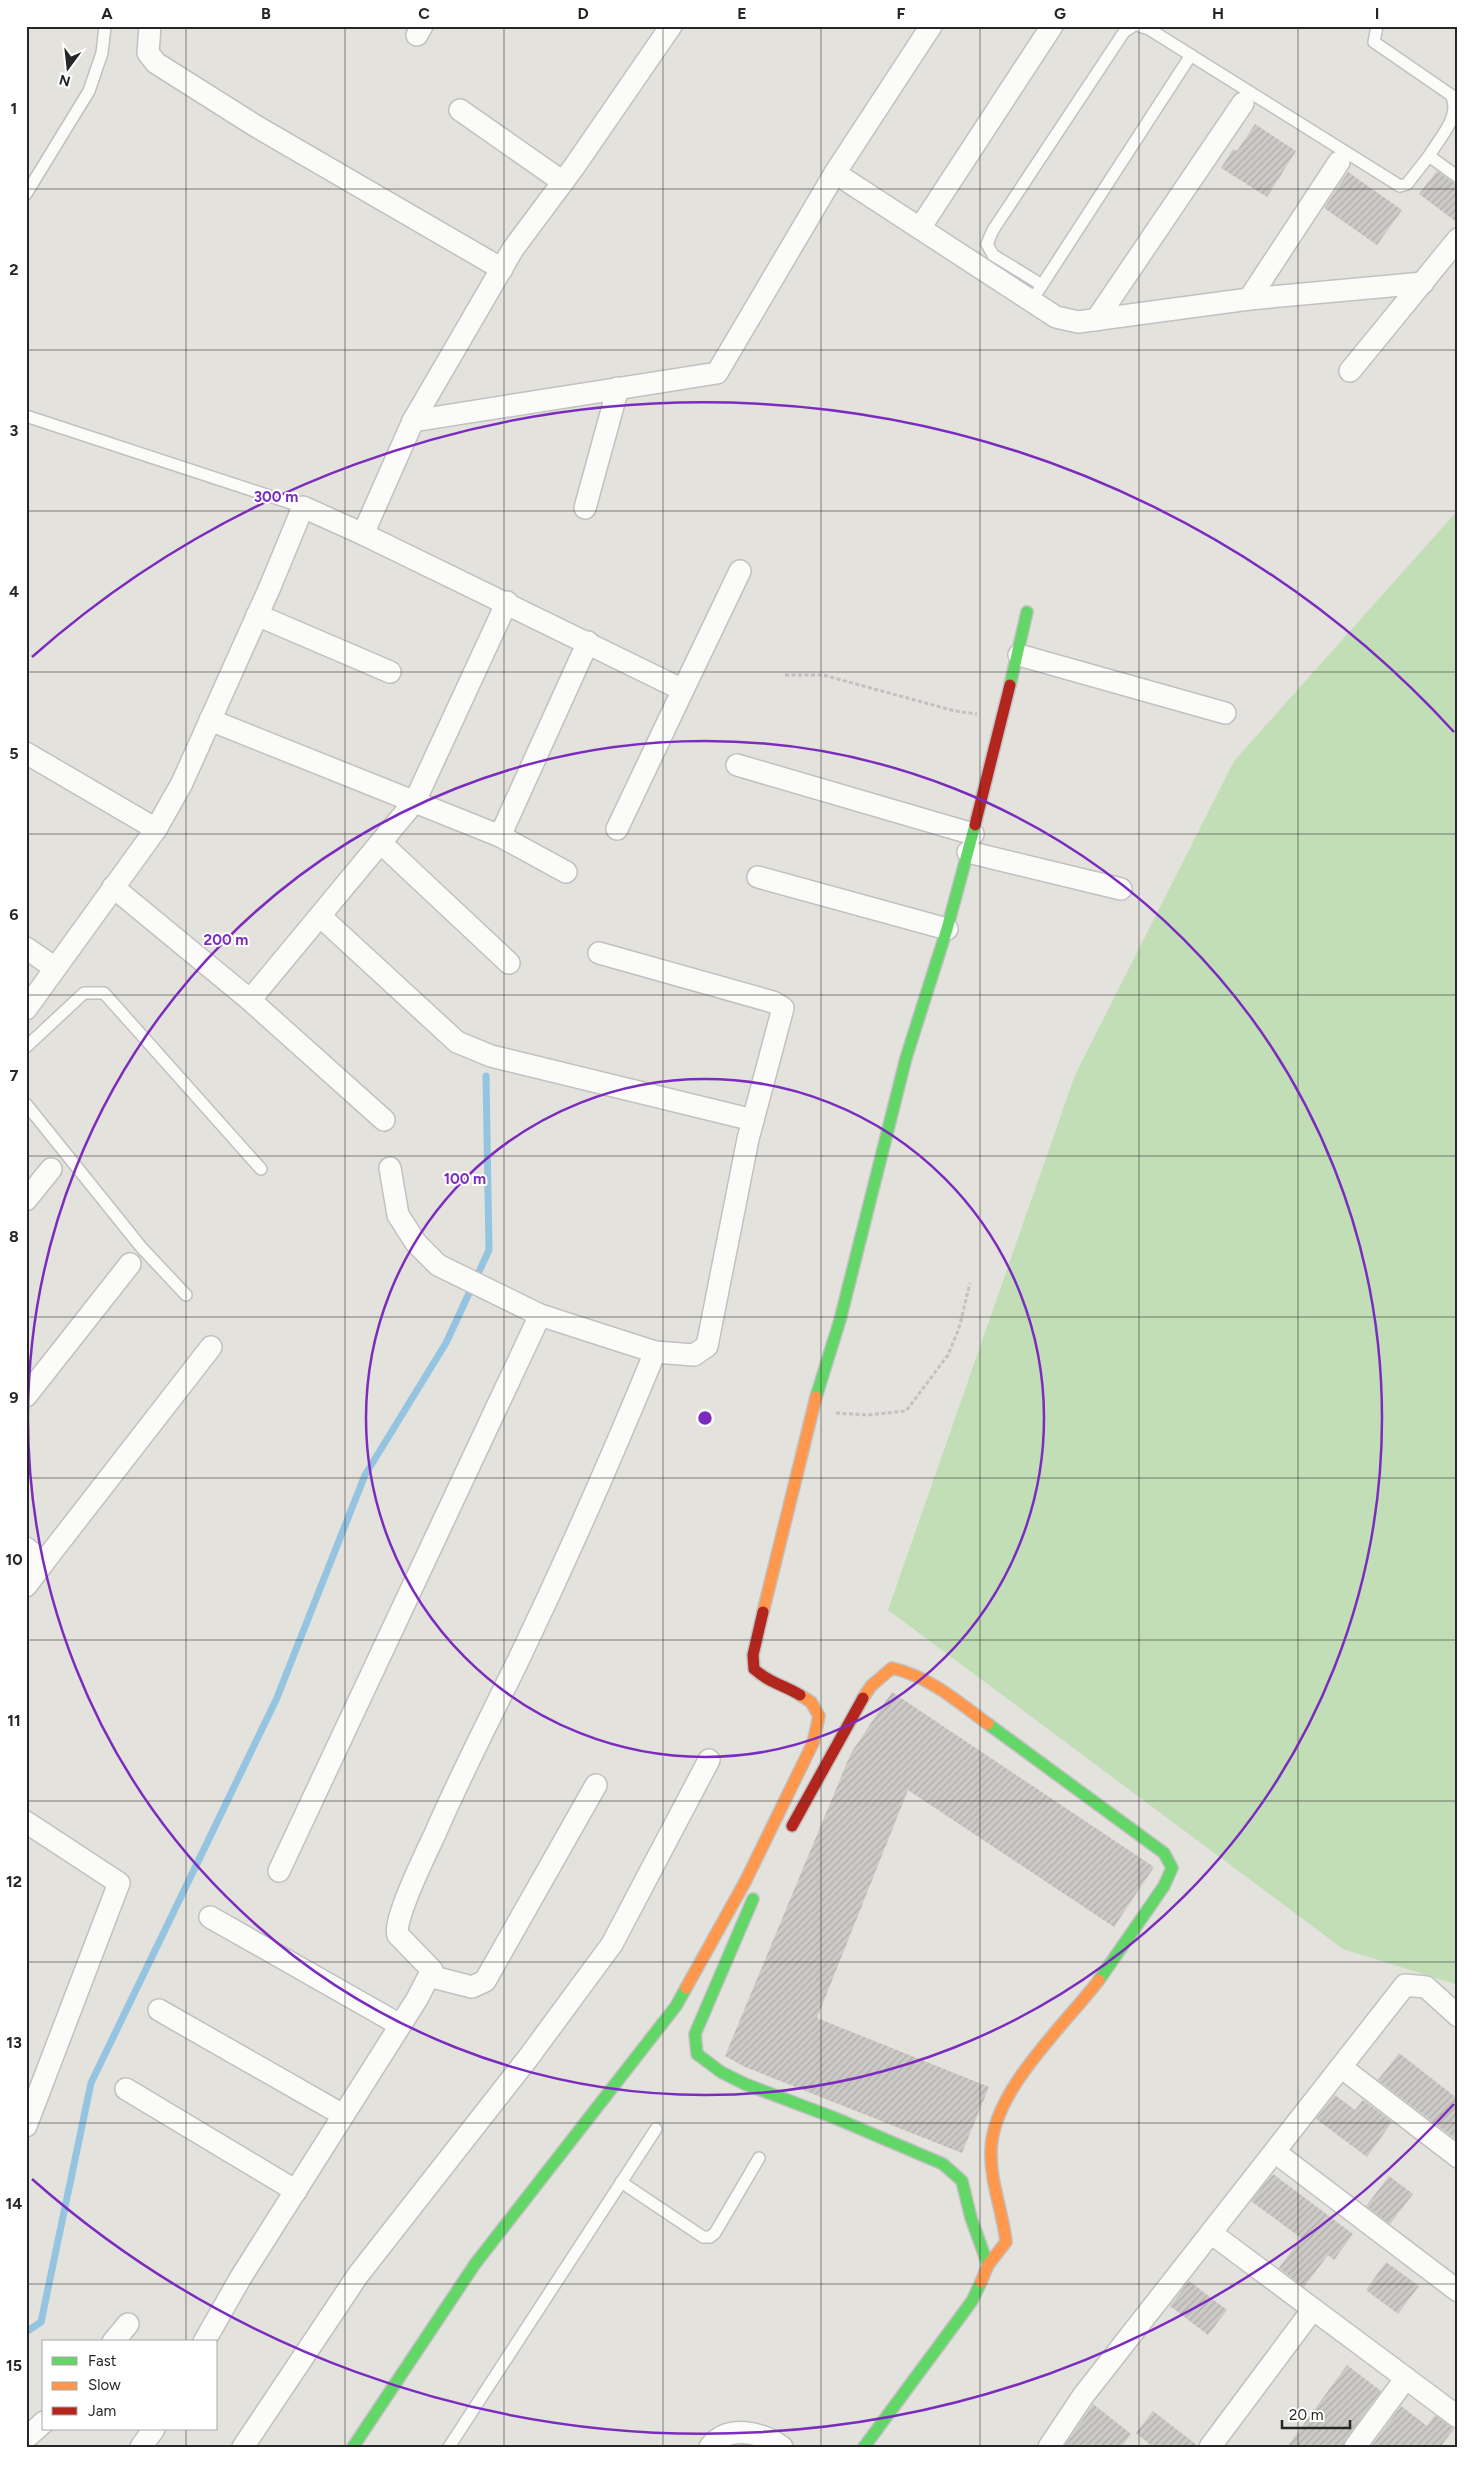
<svg xmlns="http://www.w3.org/2000/svg" width="1484" height="2473" font-family="Figtree,sans-serif">
<defs>
<pattern id="building-hatch" width="6" height="6" patternUnits="userSpaceOnUse" patternTransform="scale(1.25)"><rect width="6" height="6" fill="#cccac6"/><path d="M-1 1l2-2M0 6l6-6M5 7l2-2" fill="none" stroke="#afadaa"/></pattern>
</defs>
<rect width="100%" height="100%" fill="#e4e2dc"/>
<path fill="#c2deb7" d="M1458,510V1985L1343,1949L888,1610L1075,1075L1234,761Z"/>
<g fill="none" stroke-linecap="round" stroke-linejoin="round">
<path stroke="#95c4e1" stroke-width="7" d="M26,2332L41,2322L91,2083L276,1700L365,1475L446,1343L489,1250L486,1076"/>
</g>
<g fill="url(#building-hatch)">
<path d="M1255,124L1296,151L1267,197L1221,168L1233,149L1237,151Z"/>
<path d="M1437,171L1458,186V223L1419,194Z"/>
<path d="M1348,172L1402,210L1377,245L1324,208Z"/>
<path d="M892,1692L1154,1867L1114,1927L908,1790L817,2018L989,2087L962,2153L745,2067L725,2056L851,1753Z"/>
<path d="M1399,2053L1458,2099V2133L1454,2138L1378,2080Z"/>
<path d="M1335,2095L1355,2110L1363,2100L1392,2122L1367,2157L1316,2119Z"/>
<path d="M1273,2174L1353,2234L1334,2260L1328,2255L1304,2287L1279,2268L1301,2238L1251,2201Z"/>
<path d="M1389,2176L1413,2194L1390,2224L1366,2206Z"/>
<path d="M1386,2262L1419,2286L1398,2314L1366,2290Z"/>
<path d="M1189,2281L1227,2310L1208,2335L1170,2306Z"/>
<path d="M1347,2365L1381,2391L1345,2440L1343,2447H1287Z"/>
<path d="M1093,2404L1131,2434L1121,2447H1064Z"/>
<path d="M1401,2406L1427,2426L1435,2415L1454,2429L1440,2447H1371Z"/>
<path d="M1153,2411L1198,2446V2447H1153L1136,2433Z"/>
</g>
<g fill="none" stroke-linecap="round" stroke-linejoin="round">
<g stroke="#c2c1c1" stroke-width="14">
<g id="lane">
<path d="M1140,26L1149,29L1400,186L1407,184L1429,156"/>
<path d="M1377,26L1374,42L1451,95C1462,116 1440,137 1429,156L1458,177"/>
<path d="M26,194L89,91L102,53L105,26"/>
<path d="M1042,285L993,255L987,244L993,230L1124,32L1133,26"/>
<path d="M1038,291L1191,55"/>
<path d="M26,416L303,507"/>
<path d="M26,1047L84,993H104L261,1169"/>
<path d="M26,1104L141,1247L186,1295"/>
<path d="M621,2182L703,2237H710L715,2233L759,2158"/>
<path d="M449,2447L656,2129"/>
</g>
</g>
<g stroke="#c2c1c1" stroke-width="24">
<g id="street">
<path d="M150,26L148,53L156,63L254,125L502,269"/>
<path d="M417,35L422,26"/>
<path d="M460,110L563,182"/>
<path d="M835,173L1056,317L1078,322L1249,299L1423,283"/>
<path d="M920,228L1052,26"/>
<path d="M1249,299L1339,162"/>
<path d="M1096,320L1243,103"/>
<path d="M1350,371L1458,239"/>
<path d="M413,421L717,373L835,173L931,26"/>
<path d="M585,508L618,388"/>
<path d="M363,534L683,690L740,571"/>
<path d="M257,615L390,672"/>
<path d="M1019,655L1225,713"/>
<path d="M210,720L500,836L566,872"/>
<path d="M26,753L156,829"/>
<path d="M737,765L973,834"/>
<path d="M617,829L683,690"/>
<path d="M500,836L588,642"/>
<path d="M381,843L509,963"/>
<path d="M968,852L1121,889"/>
<path d="M758,877L947,929"/>
<path d="M113,887L250,1000L384,1120"/>
<path d="M320,916L457,1042L491,1056L753,1120"/>
<path d="M26,948L55,968"/>
<path d="M250,1000L415,801L507,602"/>
<path d="M26,1009L156,829L182,783L270,587L303,507L363,534L413,421L513,249L574,167L671,26"/>
<path d="M390,1168L398,1215L416,1243L438,1265L540,1315L655,1352"/>
<path d="M26,1200L51,1169"/>
<path d="M26,1396L130,1264"/>
<path d="M26,1548L44,1562L211,1347"/>
<path d="M26,1586L44,1562"/>
<path d="M26,1822L119,1883L26,2126"/>
<path d="M279,1871L540,1315"/>
<path d="M210,1917L400,2025"/>
<path d="M429,1976L472,1987L485,1981L596,1785"/>
<path d="M159,2010L343,2115"/>
<path d="M1341,2067L1458,2157"/>
<path d="M126,2089L296,2191"/>
<path d="M1275,2152L1458,2291"/>
<path d="M1211,2233L1458,2417"/>
<path d="M113,2342L128,2324"/>
<path d="M204,2342L241,2277L417,1999L432,1970L398,1935C392,1922 427,1851 435,1834C460,1776 489,1720 517,1663C566,1561 612,1457 655,1352L694,1355L707,1346L748,1139L783,1008L773,1002L599,953"/>
<path d="M26,2438L44,2422"/>
<path d="M141,2447L154,2429"/>
<path d="M243,2447L358,2275L528,2058L612,1944L709,1760"/>
<path d="M710,2447C728,2424 761,2432 782,2447"/>
<path d="M1049,2447L1083,2396L1405,1985L1426,1987L1458,2016"/>
<path d="M1210,2447L1313,2309"/>
<path d="M1355,2447L1406,2378"/>
</g>
</g>
<g stroke="#c2c1c1" stroke-width="14">
<g id="fast">
<path d="M1010,685L1027,612"/>
<path d="M816,1397L840,1320L906,1058L947,929L975,825"/>
<path d="M988,1724L1164,1853L1172,1868L1164,1886L1099,1980"/>
<path d="M753,1899L695,2034L697,2054L721,2072L745,2084L835,2118L943,2164L962,2181L971,2218L988,2265"/>
<path d="M353,2447L475,2264L676,2006L686,1988"/>
<path d="M864,2447L972,2301L981,2282"/>
</g>
</g>
<g stroke="#c2c1c1" stroke-width="14">
<g id="slow">
<path d="M763,1612L816,1397"/>
<path d="M863,1698L871,1686L892,1668C930,1677 957,1701 988,1724"/>
<path d="M686,1988L745,1882L813,1743L819,1716L811,1702L800,1695"/>
<path d="M981,2282L988,2265L1006,2242C1003,2212 990,2182 991,2151C992,2091 1063,2027 1099,1980"/>
</g>
</g>
<g stroke="#c2c1c1" stroke-width="14">
<g id="jam">
<path d="M975,825L1010,685"/>
<path d="M763,1612L753,1655L754,1669C771,1684 782,1684 800,1695"/>
<path d="M792,1826L863,1698"/>
</g>
</g>
<g stroke="#c2c1c1" stroke-width="3" stroke-dasharray="4 2.5" stroke-linecap="butt">
<path d="M785,675H823L955,711L977,714"/>
<path d="M836,1413L867,1415L906,1411L948,1355L959,1328L970,1283"/>
</g>
<use href="#lane" stroke="#fbfbfa" stroke-width="11"/>
<use href="#street" stroke="#fbfbfa" stroke-width="21"/>
<use href="#fast" stroke="#63d668" stroke-width="11"/>
<use href="#slow" stroke="#ff974d" stroke-width="11"/>
<use href="#jam" stroke="#b3261e" stroke-width="11"/>
</g>
<path fill="none" stroke="#262626" stroke-width="1" stroke-opacity="0.55" d="M186,26V2342M345,26V2447M504,26V2447M663,26V2447M821,26V2447M980,26V2447M1139,26V2447M1298,26V2447M26,189H1458M26,350H1458M26,511H1458M26,672H1458M26,834H1458M26,995H1458M26,1156H1458M26,1317H1458M26,1478H1458M26,1640H1458M26,1801H1458M26,1962H1458M26,2123H1458M26,2284H1458M186,2429V2447"/>
<g fill="none" stroke="#7b2cbf" stroke-width="2.5">
<circle cx="705" cy="1418" r="339"/>
<circle cx="705" cy="1418" r="677"/>
<path d="M1454 2104A1016 1016 0 0 1 32 2179M32 657A1016 1016 0 0 1 1454 732"/>
</g>
<circle cx="705" cy="1418" r="8" fill="#7b2cbf" stroke="#fff" stroke-width="2.5"/>
<g font-size="15" text-anchor="middle" font-weight="bold" fill="#7b2cbf" stroke="#fff" stroke-width="4" stroke-linejoin="round" paint-order="stroke">
<text x="276" y="502">300 m</text>
<text x="226" y="945">200 m</text>
<text x="465" y="1184">100 m</text>
</g>
<rect width="1484" height="2473" fill="none" stroke="#ffffff" stroke-width="55"/>
<rect x="42" y="2340" width="175" height="90" fill="#ffffff" stroke="#a8a8a8"/>
<rect x="52" y="2357" width="25" height="8" fill="#63d668" stroke="#a8a8a8"/>
<text x="88" y="2366" font-size="15" fill="#262626">Fast</text>
<rect x="52" y="2382" width="25" height="8" fill="#ff974d" stroke="#a8a8a8"/>
<text x="88" y="2390" font-size="15" fill="#262626">Slow</text>
<rect x="52" y="2407" width="25" height="8" fill="#b3261e" stroke="#a8a8a8"/>
<text x="88" y="2416" font-size="15" fill="#262626">Jam</text>
<g transform="translate(68 68) rotate(195)" stroke="#ffffff" stroke-width="4" paint-order="stroke">
<path d="M0-4L9 19L0 12L-9 19Z" fill="#262626"/>
<text y="-8" font-size="14" font-weight="bold" text-anchor="middle" fill="#262626">N</text>
</g>
<path d="M1282 2420v8h68v-8" fill="none" stroke="#262626" stroke-width="2.5"/>
<text x="1289" y="2420" font-size="15" fill="#262626" stroke="#ffffff" stroke-width="4" paint-order="stroke">20 m</text>
<rect x="28" y="28" width="1428" height="2418" fill="none" stroke="#262626" stroke-width="2"/>
<g font-size="16" text-anchor="middle" font-weight="bold" fill="#262626">
<text x="107" y="19">A</text>
<text x="266" y="19">B</text>
<text x="424" y="19">C</text>
<text x="583" y="19">D</text>
<text x="742" y="19">E</text>
<text x="901" y="19">F</text>
<text x="1060" y="19">G</text>
<text x="1218" y="19">H</text>
<text x="1377" y="19">I</text>
<text x="14" y="114">1</text>
<text x="14" y="275">2</text>
<text x="14" y="436">3</text>
<text x="14" y="597">4</text>
<text x="14" y="759">5</text>
<text x="14" y="920">6</text>
<text x="14" y="1081">7</text>
<text x="14" y="1242">8</text>
<text x="14" y="1403">9</text>
<text x="14" y="1565">10</text>
<text x="14" y="1726">11</text>
<text x="14" y="1887">12</text>
<text x="14" y="2048">13</text>
<text x="14" y="2209">14</text>
<text x="14" y="2371">15</text>
</g>
</svg>
